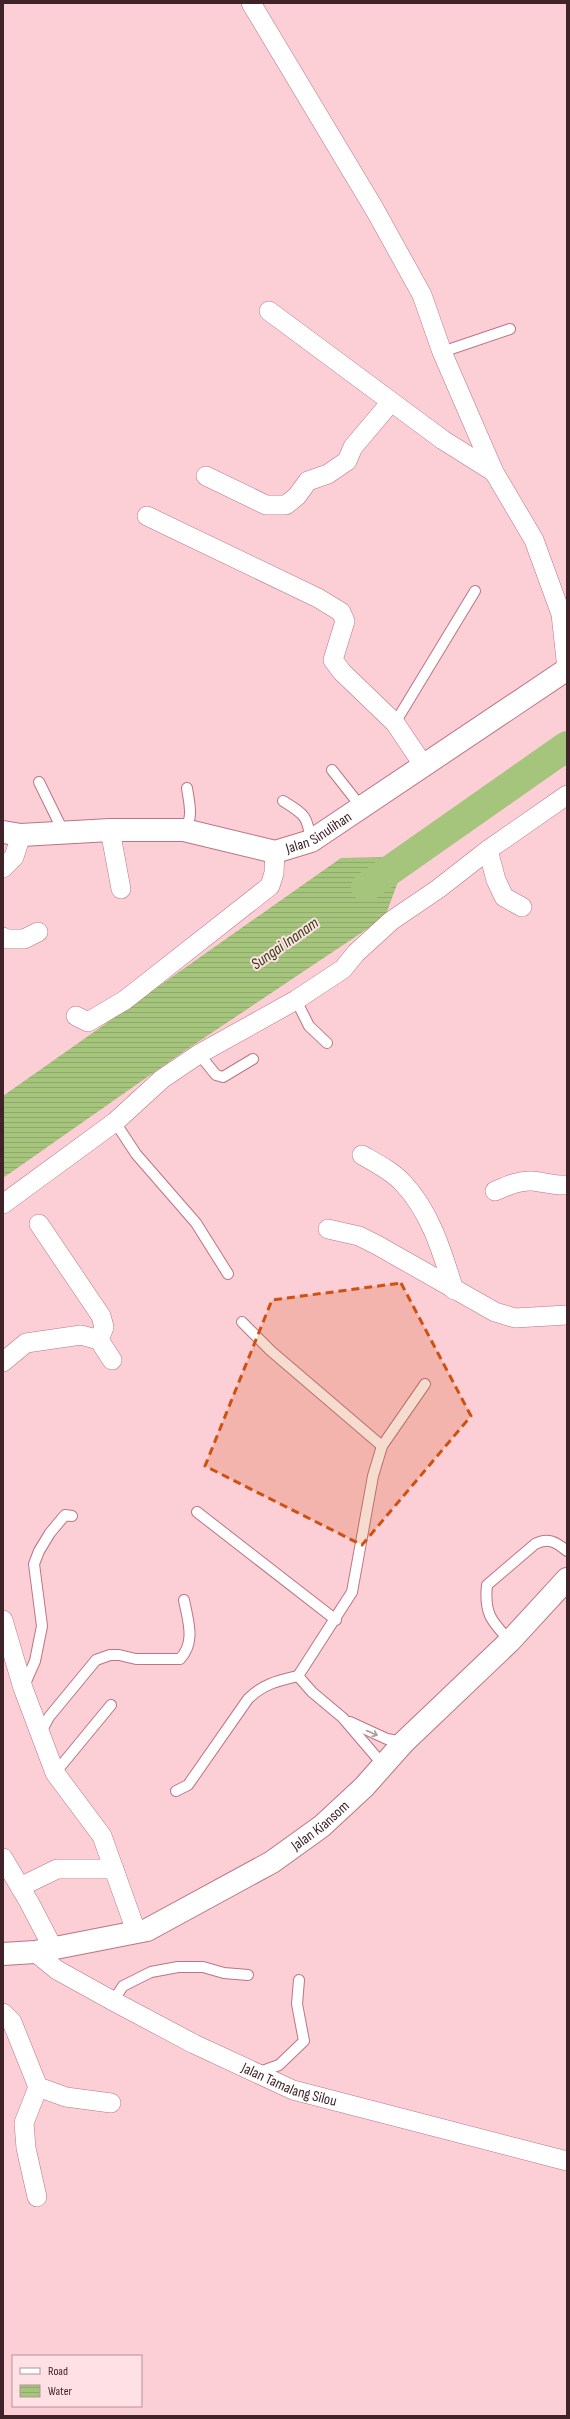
<svg xmlns="http://www.w3.org/2000/svg" width="570" height="2419" font-family="'Sofia Sans Condensed',sans-serif">
<defs>
<pattern id="water-rules" width="6" height="5" patternUnits="userSpaceOnUse"><rect width="6" height="5" fill="#a5c47c"/><path d="M0 2.5h6" fill="none" stroke="#8fa86b"/></pattern>
</defs>
<rect width="100%" height="100%" fill="#fcced5"/>
<path fill="url(#water-rules)" d="M395,857L403,868L385,917L183,1052L3,1178V1096L341,858Z"/>
<g fill="none" stroke-linecap="round" stroke-linejoin="round">
<path stroke="#a5c47c" stroke-width="30" d="M366,887L567,746"/>
<g stroke="#ba7682" stroke-width="12">
<g id="lane">
<path d="M442,352L510,329"/>
<path d="M395,723L475,591"/>
<path d="M332,770L362,808"/>
<path d="M39,782L63,831"/>
<path d="M283,801C305,815 307,815 311,841"/>
<path d="M184,830C194,819 189,802 187,788"/>
<path d="M296,1000L309,1026L327,1043"/>
<path d="M199,1054L216,1075L223,1077L253,1059"/>
<path d="M115,1122L136,1154L196,1223L228,1274"/>
<path d="M242,1322L271,1351L382,1446"/>
<path d="M197,1512L336,1620"/>
<path d="M510,1641C491,1621 484,1613 487,1585L535,1544C548,1537 556,1542 567,1551"/>
<path d="M24,1686L35,1661L42,1626L34,1564L39,1551L50,1533L65,1515L72,1516"/>
<path d="M350,1722L387,1739L403,1742"/>
<path d="M40,1734L49,1717L96,1660L110,1655H119L136,1659H180C196,1642 188,1621 184,1600"/>
<path d="M384,1766L343,1718L312,1692L298,1676L352,1592L373,1476L382,1446L425,1384"/>
<path d="M55,1773L111,1705"/>
<path d="M176,1791L188,1785L248,1699C263,1684 277,1681 298,1676"/>
<path d="M113,2001L123,1986L151,1972L178,1967H203L224,1973L248,1975"/>
<path d="M257,2073L279,2065L304,2041L297,2004L299,1980"/>
</g>
</g>
<g stroke="#ba7682" stroke-width="20">
<g id="street">
<path d="M251,3L375,210L422,295L442,352L494,472L534,540L561,614L567,669"/>
<path d="M269,311L443,440L494,472"/>
<path d="M206,476L266,505H286L297,496L308,481L328,474L347,461L353,447L391,402"/>
<path d="M147,516L318,598L341,612L345,621L333,660L342,672L395,723L424,766"/>
<path d="M110,830L121,889"/>
<path d="M488,850L496,880L504,897L522,907"/>
<path d="M3,868L14,857L21,835"/>
<path d="M3,937L6,939H24L38,932"/>
<path d="M76,1016L88,1022L125,1000L270,886L274,873L275,852"/>
<path d="M362,1155C376,1163 392,1171 403,1183C431,1213 442,1252 454,1290"/>
<path d="M495,1191C507,1186 519,1180 532,1181C544,1182 555,1186 567,1185"/>
<path d="M3,1204L115,1122L162,1079L199,1054L296,1000L343,969L356,953L391,921L438,889L488,850L567,795"/>
<path d="M39,1224L101,1316L104,1327L99,1340"/>
<path d="M328,1229L359,1236L377,1245L495,1312L515,1318L567,1315"/>
<path d="M3,1362L26,1343L81,1335L99,1340L112,1360"/>
<path d="M3,1620L23,1688L55,1773L102,1836L136,1931"/>
<path d="M3,1858L29,1902L53,1948"/>
<path d="M20,1887L57,1869H114"/>
<path id="s1" d="M35,1952L57,1970L113,2001L194,2044L293,2090L567,2161"/>
<path d="M3,2013L12,2022L38,2087L66,2097L111,2103"/>
<path d="M37,2197L26,2148L24,2123L38,2087"/>
</g>
</g>
<g stroke="#ba7682" stroke-width="24">
<g id="secondary">
<path id="s2" d="M3,832L21,835L110,830H184L275,852L311,841L566,670"/>
<path id="s3" d="M3,1954L35,1952L147,1930L272,1862L322,1826L364,1787L404,1742L510,1641L567,1579"/>
</g>
</g>
<use href="#lane" stroke="#fff" stroke-width="10"/>
<use href="#street" stroke="#fff" stroke-width="19"/>
<use href="#secondary" stroke="#fff" stroke-width="22"/>
</g>
<defs><path id="oneway-shaft" d="M-6 0H5M1.5-3L5.5 0L1.5 3" fill="none" stroke-width="1.6" stroke-linecap="round" stroke-linejoin="round"/></defs>
<use stroke="#a99c9e" href="#oneway-shaft" transform="translate(372 1733) rotate(24)"/>
<path fill="#cf5110" fill-opacity="0.2" stroke="#cf5110" stroke-width="3" stroke-dasharray="8 5" stroke-linejoin="round" d="M401,1283L471,1416L362,1545L205,1466L272,1300Z"/>
<g text-anchor="middle" dominant-baseline="central" stroke-width="4" stroke-linejoin="round" paint-order="stroke">
<g font-size="15" fill="#3f2328" stroke="#ffe0e4">
<text stroke="none"><textPath href="#s2" startOffset="323">Jalan Sinulihan</textPath></text>
<text stroke="none"><textPath href="#s3" startOffset="349">Jalan Kiansom</textPath></text>
<text stroke="none"><textPath href="#s1" startOffset="288">Jalan Tamalang Silou</textPath></text>
</g>
<g font-size="16" font-style="italic" fill="#2e410d" stroke="#ffe0e4">
<text transform="translate(285 944) rotate(-35)">Sungai Inanam</text>
</g>
</g>
<rect width="570" height="2419" fill="none" stroke="#3f2328" stroke-width="8"/>
<rect x="12" y="2355" width="130" height="52" fill="#ffe0e4" stroke="#b29499"/>
<rect x="20" y="2368" width="20" height="6" fill="#ffffff" stroke="#b29499"/>
<text x="48" y="2375" font-size="12" fill="#3f2328">Road</text>
<rect x="20" y="2385" width="20" height="12" fill="url(#water-rules)" stroke="#b29499"/>
<text x="48" y="2395" font-size="12" fill="#3f2328">Water</text>
</svg>
